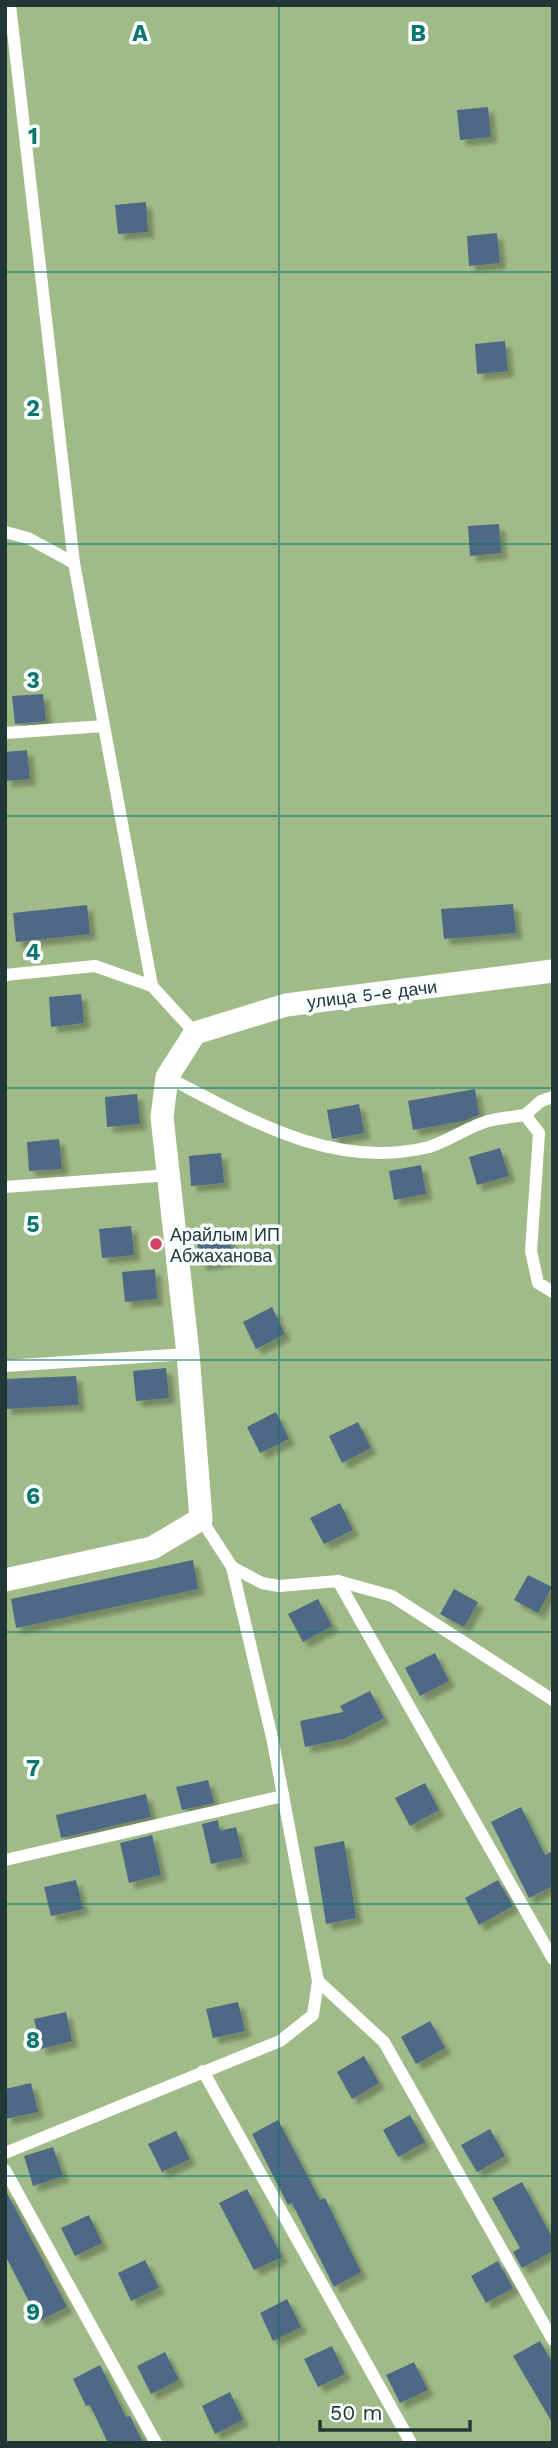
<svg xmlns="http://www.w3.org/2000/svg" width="558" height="2448" font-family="'Work Sans',sans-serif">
<defs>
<filter id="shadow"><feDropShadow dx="6" dy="6" stdDeviation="2" flood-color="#0004"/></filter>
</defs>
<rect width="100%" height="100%" fill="#b1e9e5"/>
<rect fill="#a1bb88" x="5" y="5" width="548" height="2438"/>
<g fill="#4d6986" filter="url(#shadow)">
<path d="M488,107L491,137L460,140L457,110Z"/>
<path d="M146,202L148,232L118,234L115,205Z"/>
<path d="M497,233L500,263L469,266L467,236Z"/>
<path d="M505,341L508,371L477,374L475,344Z"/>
<path d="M499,524L501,553L470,556L468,526Z"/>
<path d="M43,694L46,721L15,724L12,696Z"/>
<path d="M27,750L30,779L5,781V752Z"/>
<path d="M513,904L516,933L444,939L441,909Z"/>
<path d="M87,905L90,934L16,942L13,913Z"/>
<path d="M81,994L84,1023L51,1027L49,997Z"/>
<path d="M475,1089L479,1115L464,1121L413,1130L408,1101Z"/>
<path d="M137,1094L140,1124L107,1127L105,1097Z"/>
<path d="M359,1104L364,1133L332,1139L327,1110Z"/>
<path d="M59,1139L62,1169L29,1171L27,1142Z"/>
<path d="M500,1148L509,1176L477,1185L469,1157Z"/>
<path d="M221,1153L224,1183L191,1186L189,1156Z"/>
<path d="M421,1165L426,1194L394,1200L389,1171Z"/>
<path d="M131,1226L134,1255L102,1258L99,1229Z"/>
<path d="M228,1229L233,1259L201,1265L196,1236Z"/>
<path d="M155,1269L157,1299L125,1302L122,1272Z"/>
<path d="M272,1307L285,1334L256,1349L243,1322Z"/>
<path d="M166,1368L169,1398L136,1401L133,1371Z"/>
<path d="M76,1376L79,1405L5,1409V1379Z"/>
<path d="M276,1412L289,1439L260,1453L247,1427Z"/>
<path d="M358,1422L371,1448L342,1463L329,1436Z"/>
<path d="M340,1503L353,1530L324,1544L310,1518Z"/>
<path d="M193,1560L198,1589L16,1628L11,1599Z"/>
<path d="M528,1575L552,1587L538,1613L514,1600Z"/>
<path d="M454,1589L478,1602L464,1627L440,1614Z"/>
<path d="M318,1599L332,1626L303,1642L288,1614Z"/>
<path d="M435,1653L449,1681L420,1696L405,1668Z"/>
<path d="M370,1691L384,1718L344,1739L305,1747L300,1721L343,1712L340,1706Z"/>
<path d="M208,1780L214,1803L182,1810L176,1787Z"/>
<path d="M425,1783L439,1810L410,1826L395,1798Z"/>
<path d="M146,1794L151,1817L61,1838L56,1815Z"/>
<path d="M521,1807L545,1855L553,1851V1886L529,1898L491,1822Z"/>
<path d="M218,1820L220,1831L236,1827L243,1857L211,1864L202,1824Z"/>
<path d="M152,1835L161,1875L129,1883L120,1843Z"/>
<path d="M344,1841L356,1918L326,1924L314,1847Z"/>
<path d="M76,1880L83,1909L51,1916L44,1887Z"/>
<path d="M498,1880L513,1906L479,1925L465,1898Z"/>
<path d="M238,2002L245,2031L213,2038L206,2009Z"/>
<path d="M66,2012L72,2041L41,2049L34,2019Z"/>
<path d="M430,2021L445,2048L416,2064L401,2037Z"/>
<path d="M364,2056L379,2083L352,2099L337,2072Z"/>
<path d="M31,2083L38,2112L5,2119V2089Z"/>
<path d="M410,2115L425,2142L398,2157L383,2130Z"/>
<path d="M278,2120L320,2200L325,2198L361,2272L334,2287L292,2203L288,2205L252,2134Z"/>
<path d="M490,2129L505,2156L477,2172L461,2145Z"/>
<path d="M176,2131L190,2159L162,2172L148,2144Z"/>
<path d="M53,2147L63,2176L33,2186L24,2156Z"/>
<path d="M522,2182L553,2239V2251L522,2268L513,2252L520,2248L492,2198Z"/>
<path d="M5,2189L67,2307L39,2321L5,2255Z"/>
<path d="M247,2189L282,2257L254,2270L219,2203Z"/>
<path d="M89,2215L102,2243L75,2256L61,2228Z"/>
<path d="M145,2260L159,2288L131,2301L118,2273Z"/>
<path d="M498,2261L513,2288L486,2303L471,2276Z"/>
<path d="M287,2299L301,2327L273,2341L260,2313Z"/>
<path d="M540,2341L553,2364V2424L513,2356Z"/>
<path d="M332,2346L345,2374L318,2387L304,2359Z"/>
<path d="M165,2352L179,2380L151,2394L137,2366Z"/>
<path d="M414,2362L428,2390L400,2403L386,2375Z"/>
<path d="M100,2365L126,2417L130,2416L143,2443H108L90,2405L86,2406L73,2379Z"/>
<path d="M230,2392L243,2420L215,2434L202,2406Z"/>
</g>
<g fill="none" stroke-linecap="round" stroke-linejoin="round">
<g stroke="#fff" stroke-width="12">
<path d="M5,532L28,538L74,563"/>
<path d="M5,733L104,726"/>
<path d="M5,975L95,966L152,986L74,563L10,5"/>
<path d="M152,986L195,1033"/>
<path d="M167,1077C249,1119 333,1171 429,1147C449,1141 467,1127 488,1121C499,1118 513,1117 525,1115L539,1133L531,1251L538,1283L553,1292"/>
<path d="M525,1115L541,1101L553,1097"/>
<path d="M5,1187L171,1175"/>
<path d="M5,1366L188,1354"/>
<path d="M232,1567L262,1583L279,1586L338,1581L392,1596L553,1700"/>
<path d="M338,1581L553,1959"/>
<path d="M5,1860L283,1796"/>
<path d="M318,1981L384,2042L553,2340"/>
<path d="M203,2071L411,2443"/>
<path d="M5,2153L280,2041L313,2015L318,1981L273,1742L232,1567L201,1519"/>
<path d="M5,2170L156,2443"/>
</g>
<path stroke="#fff" stroke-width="23" d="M5,1580L152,1548L201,1519L188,1354L162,1117L167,1077L195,1033L286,1005L553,971"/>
</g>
<path fill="none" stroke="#0f766e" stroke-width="2" stroke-opacity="0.55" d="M279,5V2443M5,272H553M5,544H553M5,816H553M5,1088H553M5,1360H553M5,1632H553M5,1904H553M5,2176H553"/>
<circle fill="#d14264" stroke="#f9fefe" stroke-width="2.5" cx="156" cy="1244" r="7"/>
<g text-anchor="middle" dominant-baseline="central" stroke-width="7" stroke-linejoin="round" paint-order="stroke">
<g font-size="18" fill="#223837" stroke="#f9fefe">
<text transform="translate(372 994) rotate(-7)">улица 5-е дачи</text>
</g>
<g font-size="18" fill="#223837" stroke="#f9fefe" text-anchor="start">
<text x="170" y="1234">Арайлым ИП<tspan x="170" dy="21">Абжаханова</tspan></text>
</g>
</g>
<g font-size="23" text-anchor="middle" font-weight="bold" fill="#0f766e" stroke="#f9fefe" stroke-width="7" stroke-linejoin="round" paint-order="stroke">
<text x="140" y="41">A</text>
<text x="418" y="41">B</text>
<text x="33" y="144">1</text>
<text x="33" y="416">2</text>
<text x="33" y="688">3</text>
<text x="33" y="960">4</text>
<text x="33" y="1232">5</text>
<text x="33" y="1504">6</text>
<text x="33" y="1776">7</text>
<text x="33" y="2048">8</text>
<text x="33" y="2320">9</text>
</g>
<rect width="558" height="2448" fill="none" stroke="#223837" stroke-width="14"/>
<path d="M320 2420v10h150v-10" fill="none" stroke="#223837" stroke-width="3.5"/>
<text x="330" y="2420" font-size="21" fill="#223837" stroke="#f9fefe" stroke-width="5" paint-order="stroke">50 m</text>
</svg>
